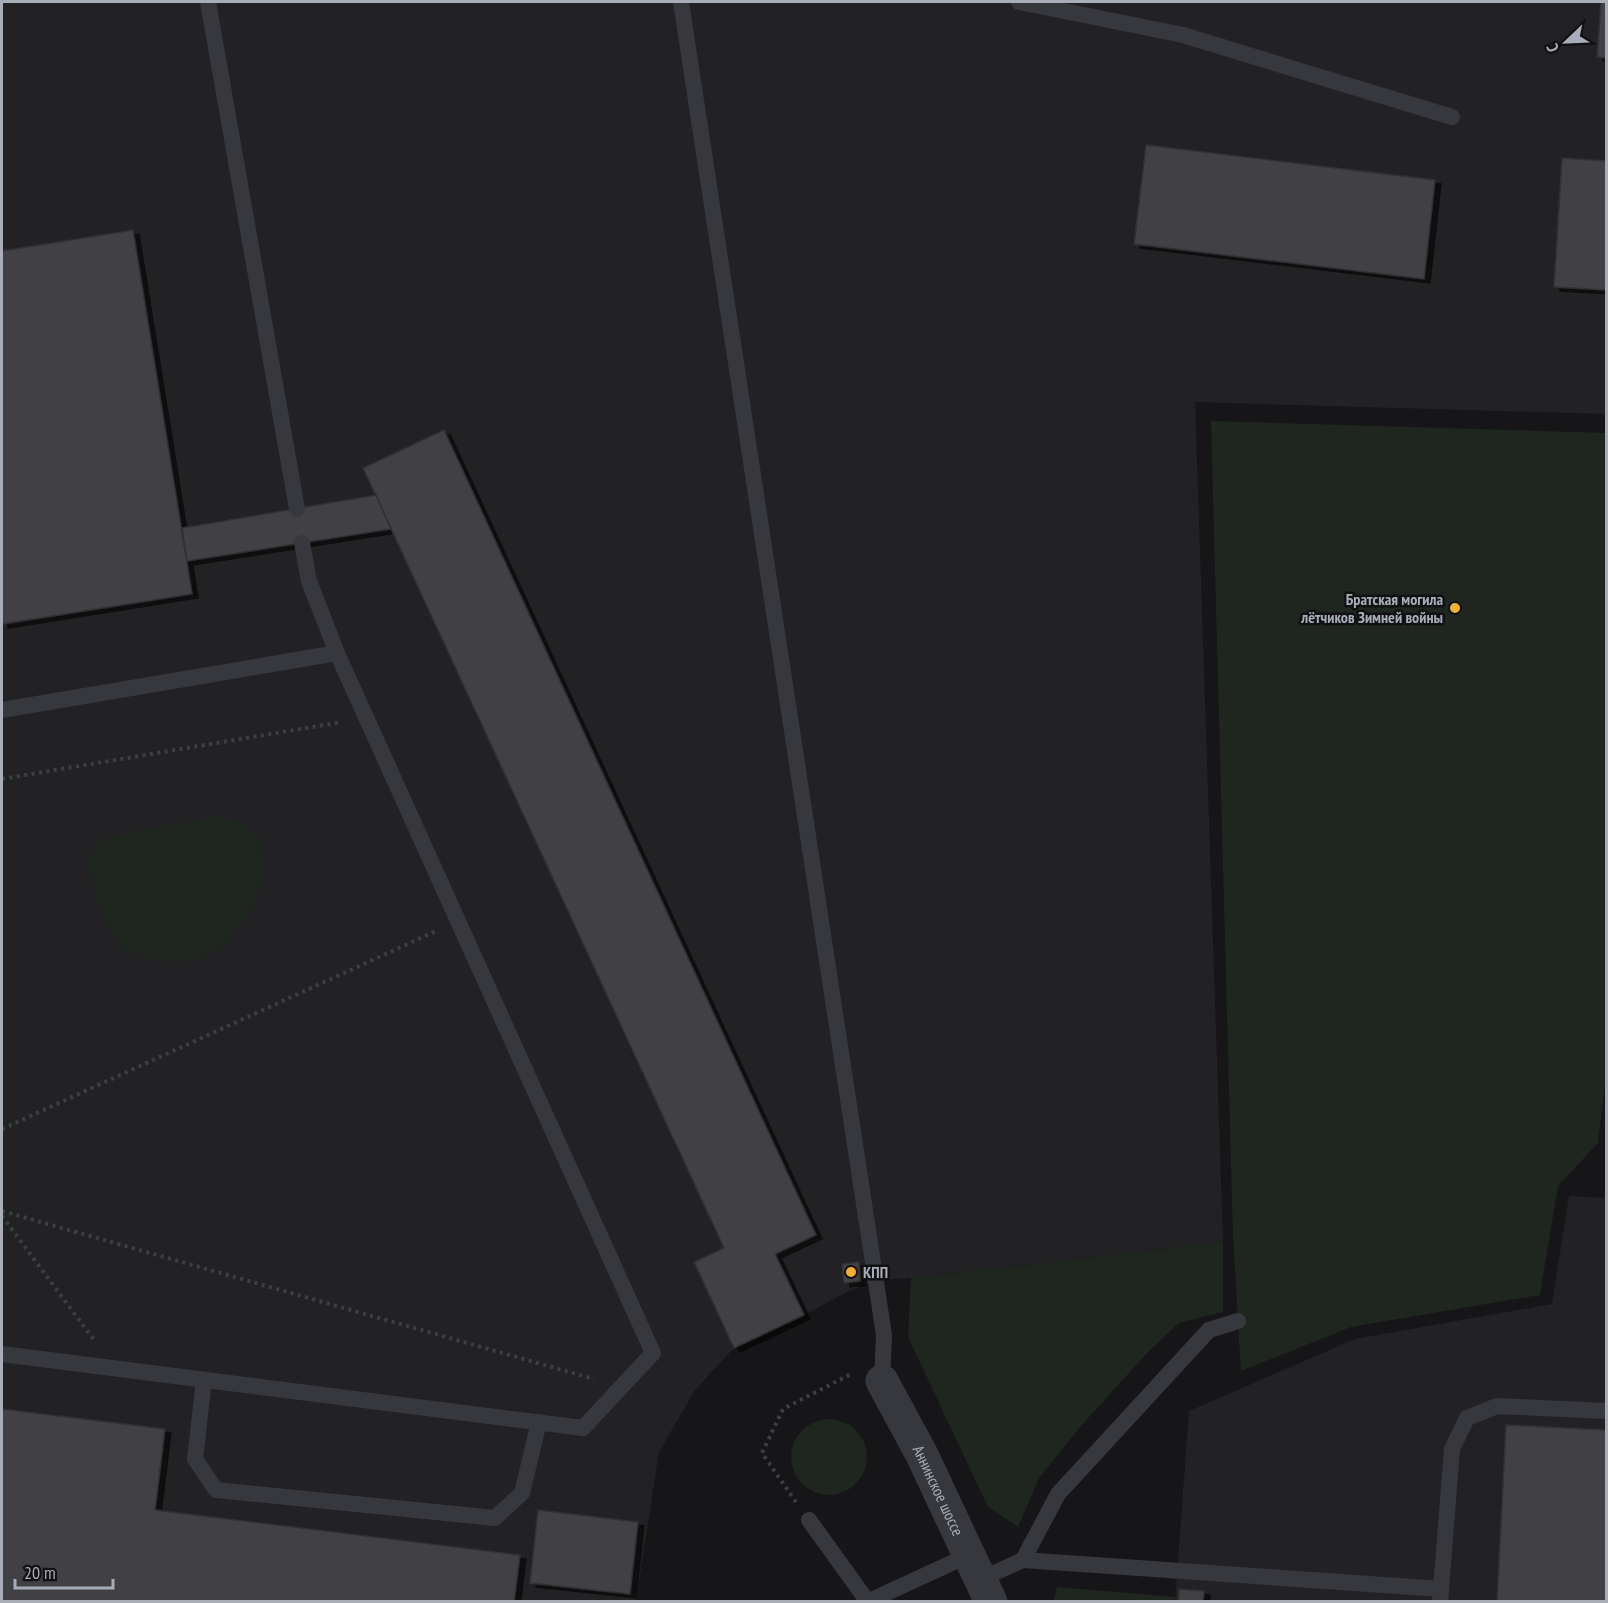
<svg xmlns="http://www.w3.org/2000/svg" width="1608" height="1603" font-family="'PT Sans Narrow',sans-serif">
<defs>
<filter id="shadow"><feDropShadow dx="6" dy="4" stdDeviation="0" flood-color="#0009"/></filter>
</defs>
<rect width="100%" height="100%" fill="#161618"/>
<g fill="#222225">
<path d="M2,2H1606V414L1195,402L1223,1242L911,1278L875,1280L847,1292L804,1315L734,1348L695,1390L659,1452L636,1601L2,1602Z"/>
<path d="M1569,1196L1606,1198V1601L1175,1602L1189,1411L1355,1339L1552,1304Z"/>
</g>
<g fill="#1e261f">
<path d="M1211,421L1606,433V1075L1598,1143L1558,1186L1540,1295L1351,1327L1241,1371L1233,1238Z"/>
<path d="M220,815L240,823L260,838L263,876L253,906L225,945L189,962L157,961L120,948L100,910L88,861L102,838Z"/>
<path d="M1223,1242V1312L1179,1323L1148,1352L1081,1426L1039,1478L1018,1527L988,1507L908,1337L911,1278Z"/>
<circle cx="829" cy="1457" r="38"/>
<path d="M1057,1587L1175,1597V1601H1054Z"/>
</g>
<g fill="#404145" stroke="#303034" stroke-width="1.5" filter="url(#shadow)">
<path d="M1601,2H1606V58L1597,57Z"/>
<path d="M1146,145L1435,180L1424,279L1134,244Z"/>
<path d="M1562,158L1606,161V290L1554,287Z"/>
<path d="M133,230L192,594L2,624V251Z"/>
<path d="M444,430L816,1235L775,1254L804,1315L734,1348L694,1262L724,1248L363,468Z"/>
<path d="M376,495L391,529L187,561L182,528Z"/>
<path d="M859,1262L860,1281L844,1283L842,1264Z"/>
<path d="M2,1409L165,1429L155,1510L520,1555L514,1602H2Z"/>
<path d="M1506,1425L1606,1430V1602H1497Z"/>
<path d="M538,1510L638,1522L630,1594L530,1583Z"/>
<path d="M1179,1589L1204,1591L1203,1602H1178Z"/>
</g>
<g fill="none" stroke-linecap="round" stroke-linejoin="round">
<g stroke="#3d3f44" stroke-width="4" stroke-dasharray="3 4.5" stroke-linecap="butt">
<path d="M2,779L342,722"/>
<path d="M2,1129L436,931"/>
<path d="M2,1211L594,1379"/>
<path d="M2,1216L94,1340"/>
<path d="M796,1502L762,1453L783,1409L851,1374"/>
</g>
<g stroke="#37383d" stroke-width="16">
<path d="M208,2L297,509"/>
<path d="M681,2L884,1335L882,1381"/>
<path d="M1019,2L1183,35L1452,117"/>
<path d="M2,710L337,653"/>
<path d="M2,1354L583,1428L653,1353L337,653L309,581L302,543"/>
<path d="M204,1380L195,1459L216,1490L495,1518L522,1493L539,1422"/>
<path d="M809,1520L868,1602"/>
<path d="M1023,1560L1058,1494L1209,1330L1238,1321"/>
<path d="M981,1579L1023,1560L1441,1589"/>
<path d="M867,1602L969,1555"/>
<path d="M1440,1602L1452,1449L1467,1418L1497,1406L1606,1411"/>
</g>
<path stroke="#37383d" stroke-width="33" id="s1" d="M882,1381L922,1455L991,1602"/>
</g>
<g fill="#f2b134" stroke="#111113" stroke-width="2">
<circle cx="1455" cy="608" r="6"/>
<circle cx="851" cy="1272" r="6"/>
</g>
<g text-anchor="middle" dominant-baseline="central" stroke-width="5" stroke-linejoin="round" paint-order="stroke">
<g font-size="16" font-weight="bold" fill="#a8adb8" stroke="#111113" text-anchor="end">
<text x="1443" y="599">Братская могила<tspan x="1443" dy="18">лётчиков Зимней войны</tspan></text>
<text x="863" y="1272" text-anchor="start">КПП</text>
</g>
<g font-size="16" fill="#a8adb8" stroke="#111113">
<text stroke="none"><textPath href="#s1" startOffset="123">Аннинское шоссе</textPath></text>
</g>
</g>
<rect width="1608" height="1603" fill="none" stroke="#a8adb8" stroke-width="6"/>
<g transform="translate(1566 42) rotate(247)" stroke="#111113" stroke-width="4.5" paint-order="stroke">
<path d="M0-4.5L10 22L0 15L-10 22Z" fill="#a8adb8"/>
<text y="-9" font-size="16" font-weight="bold" text-anchor="middle" fill="#a8adb8">С</text>
</g>
<path d="M15 1579v9h98v-9" fill="none" stroke="#a8adb8" stroke-width="3"/>
<text x="24" y="1579" font-size="18" fill="#a8adb8" stroke="#111113" stroke-width="4.5" paint-order="stroke">20 m</text>
</svg>
